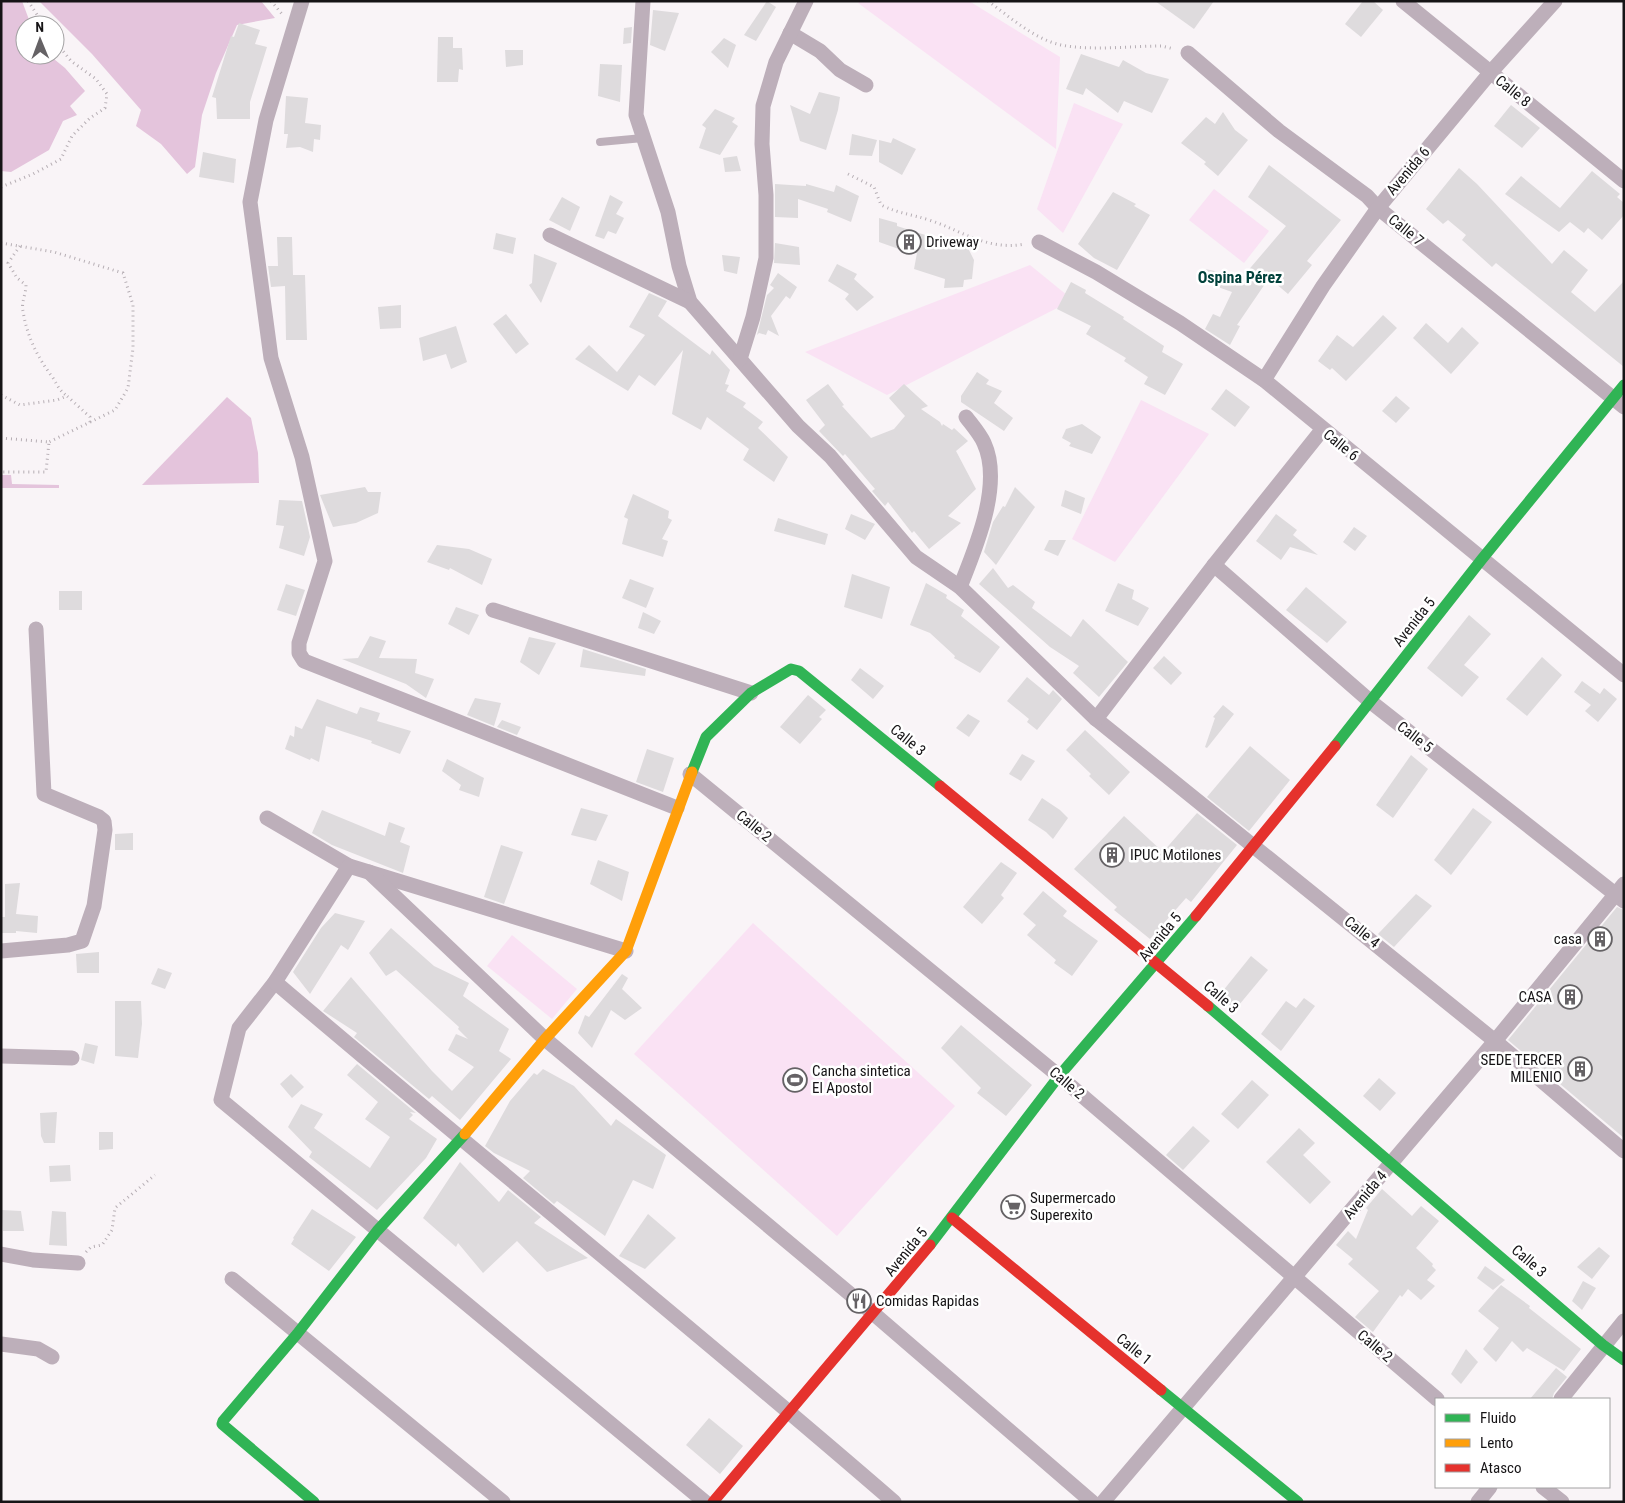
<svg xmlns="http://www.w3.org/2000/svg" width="1625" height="1503" font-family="'Roboto Condensed',sans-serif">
<rect width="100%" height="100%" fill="#f9f4f7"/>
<g fill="#fae2f4">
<path d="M861,1H969L1060,57L1056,149L858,3Z"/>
<path d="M1074,103L1123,124L1063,233L1037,209Z"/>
<path d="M1214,189L1269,231L1244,263L1189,220Z"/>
<path d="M1030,265L1073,300L887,395L805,352Z"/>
<path d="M1141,400L1209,434L1115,562L1072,539Z"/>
<path d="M753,923L955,1106L837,1236L634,1054Z"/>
<path d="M512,935L577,989L552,1019L487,966Z"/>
</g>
<g fill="#e4c4dc">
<path d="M1,1H22L31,25H25V55H49L65,68L85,91L70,106L77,115L63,121L49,150L11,172L1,171Z"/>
<path d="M39,1H261L275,18L237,25L216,73L202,115L195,167L187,174L161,144L136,126L141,110L92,54Z"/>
<path d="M227,397L251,418L258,453L259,483L142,485Z"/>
<path d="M1,475H11L12,484L59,485V488H1Z"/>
</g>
<g fill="#dedbdd">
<path d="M767,1L776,7L756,41L744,35Z"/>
<path d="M1155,1H1214L1194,29Z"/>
<path d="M1363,1H1373L1383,10L1361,37L1345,24Z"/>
<path d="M653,10L679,13L665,51L650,45Z"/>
<path d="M239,23L260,30L255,44L267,47L250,102V119H217L216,98L212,97L231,36L234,37Z"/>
<path d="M632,27L631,43L623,44L624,28Z"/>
<path d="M438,37H453V48H462L463,70L459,69L458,82H437Z"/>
<path d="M724,38L736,45L728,68L711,52Z"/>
<path d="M505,50H523V65L506,67Z"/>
<path d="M1081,54L1119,67L1123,60L1146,73L1169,79L1152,113L1124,101L1118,113L1086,88L1083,95L1066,89Z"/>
<path d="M600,64L622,65L620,102L598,96Z"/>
<path d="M819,92L840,97L838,110L826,150L800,141L790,105L810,114Z"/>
<path d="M286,96L308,98L305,123L321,125L320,140L314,139L313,152L300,147L286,148L288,134H284Z"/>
<path d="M1511,105L1540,128L1522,148L1494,126Z"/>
<path d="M715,109L735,118L732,122L738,126L720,155L699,148L706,128L702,125Z"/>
<path d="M1223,112L1235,130L1248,140L1218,176L1204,164L1206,162L1181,143L1206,117L1215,124Z"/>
<path d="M852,134L877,140L872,156L849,155Z"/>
<path d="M893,138L916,149L902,175L879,162V140L891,143Z"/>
<path d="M203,152L236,159L234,183L199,177Z"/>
<path d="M737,156L741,171L725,172L723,158Z"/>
<path d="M1269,165L1341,220L1307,261L1312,265L1288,294L1269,278L1237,325L1240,326L1230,345L1205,329L1213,314L1220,317L1232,292L1198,280L1205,269L1229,274L1240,280L1286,226L1248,197Z"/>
<path d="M1459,168L1477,184L1552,264L1564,250L1588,270L1571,292L1595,312L1624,281V367L1496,263L1492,267L1462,240L1466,235L1448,220L1443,224L1426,209Z"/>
<path d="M1592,171L1620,194L1617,197L1624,203V215L1602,240L1588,228L1584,233L1570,222L1559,232L1505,194L1521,176L1560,208Z"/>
<path d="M775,184L806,186V184L834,192L836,185L859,196L851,222L827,212L828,209L798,199V218L775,217Z"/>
<path d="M1113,192L1136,204L1134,206L1150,215L1117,270L1094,258L1078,244Z"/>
<path d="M610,195L623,202L616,214L624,218L616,234L608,231L604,239L595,236Z"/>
<path d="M562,197L580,207L570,231L549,220Z"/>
<path d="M879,218L897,223V226L944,241L965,242L974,260L972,279L964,280L963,287L944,288L945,279L914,269L917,253H910L879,242Z"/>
<path d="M496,233L516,238L513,254L493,249Z"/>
<path d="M277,237H292L293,275H305L307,340H286L285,286L271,287L268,266H278Z"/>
<path d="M775,243L799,247L800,265L774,263Z"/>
<path d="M534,254L557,263L541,303L529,285L532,283Z"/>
<path d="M722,255L740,257L737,274L724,271Z"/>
<path d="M837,264L857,274L854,279L874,297L857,311L845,299L849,294L828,281Z"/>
<path d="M778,273L797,287L790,299L786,296L771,316L779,336L768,330L766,335L759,333L757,335L767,295L774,288L770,285Z"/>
<path d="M1071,282L1086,290L1085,293L1124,317L1123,319L1164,346L1162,352L1183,364L1165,395L1144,384L1148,377L1124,361L1126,358L1086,334L1091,326L1057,309Z"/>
<path d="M649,293L667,301L658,316L710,355L712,350L730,370L725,384L729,385L726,391L746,403L743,407L763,422L758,428L788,457L774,482L743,460L749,449L707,417L701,430L672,414L683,350L655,386L639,375L628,391L575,359L589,345L617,372L645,335L629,327Z"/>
<path d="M401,305V328L380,329L378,307Z"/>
<path d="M506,314L529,344L516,354L493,324Z"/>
<path d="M1383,315L1397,328L1346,381L1332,368L1330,370L1318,361L1337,335L1353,347Z"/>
<path d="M1426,323L1448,343L1462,327L1479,343L1451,374L1413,338Z"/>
<path d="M456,326L467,362L451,369L446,354L423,361L419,338Z"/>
<path d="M977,372L989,380L986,384L1002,391L994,403L1013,418L1004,431L961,402V396Z"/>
<path d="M828,384L844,405L842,406L871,438L894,429L905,416L889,398L904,384L928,406L921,409L940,422L942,426L943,424L952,430L954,428L968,441L956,451L976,489L948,516L961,523L929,549L914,531L912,533L888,502L885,506L872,491L875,489L845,454L843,456L819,431L825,425L806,400Z"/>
<path d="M1226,389L1250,407L1235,427L1211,409Z"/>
<path d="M1396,396L1410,408L1396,423L1382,411Z"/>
<path d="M1082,424L1101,437L1092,454L1069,446L1071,443L1062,438L1066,429Z"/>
<path d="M365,487L368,492H381L378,513L356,523L333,527L320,495Z"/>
<path d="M1015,487L1035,507L996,565L984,552L993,522L1003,506L1005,507Z"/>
<path d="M1065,490L1085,498L1081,514L1061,506Z"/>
<path d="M633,494L669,511L668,518L672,520L662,539L668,541L663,557L622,544L628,519L624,517Z"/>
<path d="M279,500L302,501L310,537L304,556L279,548L284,526L276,525Z"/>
<path d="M851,514L875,524L865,540L845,529Z"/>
<path d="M1276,514L1297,530L1293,535L1318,555L1290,547L1281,560L1256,541Z"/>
<path d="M778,518L828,534L825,545L774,531Z"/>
<path d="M1354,527L1367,536L1355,551L1343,542Z"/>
<path d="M1049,540H1066L1058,556L1044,550Z"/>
<path d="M437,545L469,549L492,559L482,585L450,568L449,570L427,562Z"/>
<path d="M993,568L1008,588L1013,585L1035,602L1032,608L1071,637L1083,619L1128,662L1099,697L1073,673L1079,666L1050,647L979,584Z"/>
<path d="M852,574L890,587L882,619L844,607Z"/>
<path d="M630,579L654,588L646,608L622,598Z"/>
<path d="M926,583L947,595L946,598L964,610L961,616L1000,647L980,673L954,658L955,656L930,633L910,625Z"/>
<path d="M1118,583L1134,590L1132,599L1149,608L1138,626L1105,611Z"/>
<path d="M286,584L305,590L296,616L277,610Z"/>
<path d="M1306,587L1347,622L1327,643L1286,610Z"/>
<rect x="59" y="591" width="23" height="19"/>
<path d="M456,607L479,615L469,635L448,624Z"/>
<path d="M643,612L661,621L654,634L638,628Z"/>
<path d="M1469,615L1491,634L1464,665L1479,677L1462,697L1427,668Z"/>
<path d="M370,636L386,641L379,658L417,659L415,673L434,679L426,698L406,684L342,659L358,658Z"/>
<path d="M529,637L556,643L539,675L520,662Z"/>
<path d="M583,649L646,669L645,676L580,667Z"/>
<path d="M1164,656L1182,673L1171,685L1153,668Z"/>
<path d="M1542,657L1562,675L1527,716L1506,699Z"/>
<path d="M860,668L884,686L873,699L851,680Z"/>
<path d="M1027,677L1049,695L1053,690L1062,699L1037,730L1027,722L1029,719L1007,701Z"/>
<path d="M1582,681L1600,694L1604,688L1617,699L1598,722L1585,711L1591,705L1574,692Z"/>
<path d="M808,695L826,710L819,717L822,719L800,744L780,727Z"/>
<path d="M475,698L501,703L494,726L467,715Z"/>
<path d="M317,699L357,714L360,707L380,713L377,721L411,731L400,754L371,743L372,741L326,726L319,762L311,758L310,760L285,749L290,735L294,737L295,726L302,729Z"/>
<path d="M1223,705L1234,714L1207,748L1205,747L1215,718L1213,717Z"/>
<path d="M968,714L980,721L969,737L956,728Z"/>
<path d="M502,720L521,727L517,735L497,727Z"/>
<path d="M1085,730L1130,772L1109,795L1089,776L1091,774L1066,750Z"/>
<path d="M1250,746L1290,780L1249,831L1207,797Z"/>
<path d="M647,749L674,758L663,792L636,782Z"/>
<path d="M1022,754L1035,761L1021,781L1009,774Z"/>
<path d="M1411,755L1428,769L1393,818L1376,805Z"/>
<path d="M447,759L484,778L479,797L459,790L461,785L442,771Z"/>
<path d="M1042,798L1060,810L1068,818L1053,839L1046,832L1028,820Z"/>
<path d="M581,808L608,815L596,841L571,835Z"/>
<path d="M1473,808L1492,822L1451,875L1434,860Z"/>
<path d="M322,810L385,836L389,822L405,828L400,842L410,846L403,873L332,845L312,833Z"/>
<path d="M1197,813L1237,845L1191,902L1186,898L1150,939L1114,910L1117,907L1074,869L1124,816L1163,852Z"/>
<path d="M133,833V850H115V834Z"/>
<path d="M501,845L523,852L504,904L484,897Z"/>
<path d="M598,860L629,872L622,901L590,884Z"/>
<path d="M1001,862L1017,873L1001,895L1004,898L982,924L963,907Z"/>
<path d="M20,883L16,914L38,916L37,933L16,931V933H1V917H5V884Z"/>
<path d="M1043,891L1067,911L1063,916L1098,941L1072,976L1054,963L1056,960L1027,935L1036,925L1023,914Z"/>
<path d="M1416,894L1432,906L1394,947L1378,934Z"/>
<path d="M1617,907L1624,910V1138L1508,1040Z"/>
<path d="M335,913L365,921L348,950L341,945L310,994L293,972L321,928Z"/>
<path d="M391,928L434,966L469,983L463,996L509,1029L499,1051L511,1059L460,1120L432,1096L429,1099L354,1037L357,1033L323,1011L351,977L432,1071L452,1091L474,1067L448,1050L456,1034L468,1039L458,1029L459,1027L396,970L386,976L369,953Z"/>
<path d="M99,952V973H77L76,954Z"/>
<path d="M1251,956L1268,970L1234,1011L1218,997Z"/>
<path d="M158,968L172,973L165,989L151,984Z"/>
<path d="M622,974L628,978L622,989L642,1008L625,1020L611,1010L592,1048L578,1033L585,1015L589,1017Z"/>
<path d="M1304,998L1315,1006L1281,1051L1261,1034L1286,1001L1296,1008Z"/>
<path d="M115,1001H141L142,1024L138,1058L115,1056Z"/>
<path d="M961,1025L1032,1085L1006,1116L977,1093L981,1088L941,1048Z"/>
<path d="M85,1043L98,1046L94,1064L81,1060Z"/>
<path d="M357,1064L416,1113L410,1112L413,1115L409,1119L437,1139L426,1158L377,1210L309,1157L312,1152L288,1127L301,1104L323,1114L314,1128L370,1168L390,1137L365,1119L378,1102L347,1075Z"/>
<path d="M543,1069L574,1086L611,1126L616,1119L666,1155L653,1189L633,1180L605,1236L557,1201L554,1204L523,1178L530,1171L494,1153L485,1146L510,1101L534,1073L537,1075Z"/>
<path d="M291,1074L304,1087L292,1098L280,1084Z"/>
<path d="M1379,1078L1396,1093L1380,1111L1363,1096Z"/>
<path d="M1252,1080L1269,1095L1238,1129L1221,1114Z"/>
<path d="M57,1112L55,1143H44L41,1136L40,1113Z"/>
<path d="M1193,1126L1210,1141L1183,1170L1166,1155Z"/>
<path d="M1299,1128L1315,1143L1303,1155L1331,1182L1310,1204L1266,1162Z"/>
<path d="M99,1132H113V1149L99,1150Z"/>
<path d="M460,1162L499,1202L508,1190L541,1217L534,1223L588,1258L547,1272L517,1241L483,1273L458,1243L456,1247L423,1218Z"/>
<path d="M70,1165L71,1181L50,1182L49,1166Z"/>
<path d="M1382,1189L1412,1216L1421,1206L1439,1221L1416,1248L1433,1264L1432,1266L1436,1270L1427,1280L1435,1286L1421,1300L1408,1289L1402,1297L1400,1295L1373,1332L1355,1317L1379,1291L1348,1264L1353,1259L1336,1245L1348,1231L1356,1239L1368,1210L1366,1208Z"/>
<path d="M312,1209L356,1237L329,1271L291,1244L294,1239L293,1238Z"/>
<path d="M2,1210L21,1211L24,1231H3Z"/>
<path d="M52,1211L66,1212L67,1246L49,1245Z"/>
<path d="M648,1214L676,1238L645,1269L619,1256Z"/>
<path d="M1599,1247L1610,1256L1592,1279L1577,1267Z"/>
<path d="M1485,1266L1505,1280L1493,1290L1477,1278Z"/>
<path d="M1583,1281L1596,1288L1582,1310L1572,1301Z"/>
<path d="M1501,1285L1530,1306L1529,1308L1581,1349L1564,1371L1527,1348L1523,1352L1512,1341L1496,1362L1483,1349L1499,1328L1478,1311Z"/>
<path d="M1466,1349L1478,1362L1461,1384L1451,1374Z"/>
<path d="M1556,1368L1567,1377L1554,1393L1552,1399H1530Z"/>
<path d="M709,1418L743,1446L720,1474L686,1445Z"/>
</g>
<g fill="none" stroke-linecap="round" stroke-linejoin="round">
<g stroke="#b6aeb4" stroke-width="3" stroke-dasharray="1 4" stroke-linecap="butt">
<path d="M28,1L44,25"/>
<path d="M271,1L282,14"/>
<path d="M988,1C1010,17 1034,39 1061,45C1092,51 1131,46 1162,46L1174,49"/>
<path d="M848,174L874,187L881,205C900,214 911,214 929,220C963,231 987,251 1025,244"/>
<path d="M1,187L33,174L61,159L72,136L90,118L105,108L107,94L96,79L71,61L55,41"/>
<path d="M1,243L54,252L123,273L133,305V348L128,388L115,410L49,442"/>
<path d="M20,246L8,263L17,278L26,285C26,294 21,303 23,311C27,337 38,358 53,378C58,386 59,390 67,396"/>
<path d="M1,395L20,405L57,400L67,396L90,417V423"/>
<path d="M1,438L49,442L46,472H1"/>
<path d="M86,1252L91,1247L102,1245L112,1230L115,1208L155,1175"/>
</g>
<path stroke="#bdafba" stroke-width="8" d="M600,142L643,138"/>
<g stroke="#bdafba" stroke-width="15">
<path d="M302,1L266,120L250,202L271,358L302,457L325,561L299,643V653L304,661L677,808"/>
<path d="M643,1L636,115L668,212L679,266L690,302L798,426L830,456L916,557L960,587L1096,719L1495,1041L1624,1151"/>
<path d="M1403,1L1624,181"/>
<path d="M790,33L820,51L840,70L866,85"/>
<path d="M1188,53L1279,131L1367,196L1378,208L1624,407"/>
<path d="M550,235L690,302"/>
<path d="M1039,242L1096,272L1180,323L1264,380L1624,675"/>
<path d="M740,359L753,317L766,258V195L762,144L763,106L776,62L806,1"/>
<path d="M1264,380L1323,286L1378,208L1490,73L1555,1"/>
<path d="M1214,565L1371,702L1624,901"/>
<path d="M960,587C976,547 1003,484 984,443C980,434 972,425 966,417"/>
<path d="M493,610L751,693"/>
<path d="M1096,719L1214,565L1322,430"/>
<path d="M690,774L1059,1076L1437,1399"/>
<path d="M267,818L349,866L626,951"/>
<path d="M349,866L275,982L239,1028L221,1100L705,1502"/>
<path d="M369,872L545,1039L874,1314L1092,1502"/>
<path d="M1,951L68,945L82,941L94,906L105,830L104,821L99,817L44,794L36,629"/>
<path d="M275,982C480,1157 690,1325 894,1502"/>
<path d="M1,1056L72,1058"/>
<path d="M1,1254L33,1260L78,1263"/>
<path d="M232,1279L503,1502"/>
<path d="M1,1344L38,1349L52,1357"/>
<path d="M1561,1399L1624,1321"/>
<path d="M1543,1487L1562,1502"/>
<path d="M1103,1502L1495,1041L1624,884"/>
<path d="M1478,1502L1490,1487"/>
</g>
<g stroke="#30b455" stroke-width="11">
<path d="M1335,746L1482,559L1624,385"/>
<path d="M692,772L706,737L751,693L791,669L799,671L940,786"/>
<path d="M1208,1006L1603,1345L1624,1360"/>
<path d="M930,1245L1059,1076L1196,916"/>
<path d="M1161,1390L1298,1502"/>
<path d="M314,1502L222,1424L223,1421L297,1334L377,1231L465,1134"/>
</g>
<path stroke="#ff9f0a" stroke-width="11" d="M465,1134L545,1039L626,951L692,772"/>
<g stroke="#e5322d" stroke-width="11">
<path d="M940,786L1208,1006"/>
<path d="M1196,916L1335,746"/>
<path d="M952,1218L1161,1390"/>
<path d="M713,1502L930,1245"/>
</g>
</g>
<defs>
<g id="building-ring" transform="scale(1.25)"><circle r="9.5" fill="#fff" stroke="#656265" stroke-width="1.5"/><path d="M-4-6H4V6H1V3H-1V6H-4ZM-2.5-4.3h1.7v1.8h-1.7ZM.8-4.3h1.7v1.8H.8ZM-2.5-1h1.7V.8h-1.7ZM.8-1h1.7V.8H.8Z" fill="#656265"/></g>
<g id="stadium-ring" transform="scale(1.25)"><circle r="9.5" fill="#fff" stroke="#656265" stroke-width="1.5"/><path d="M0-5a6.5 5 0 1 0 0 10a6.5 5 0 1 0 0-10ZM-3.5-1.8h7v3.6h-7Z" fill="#656265"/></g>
<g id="supermarket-ring" transform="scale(1.25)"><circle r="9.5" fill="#fff" stroke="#656265" stroke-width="1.5"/><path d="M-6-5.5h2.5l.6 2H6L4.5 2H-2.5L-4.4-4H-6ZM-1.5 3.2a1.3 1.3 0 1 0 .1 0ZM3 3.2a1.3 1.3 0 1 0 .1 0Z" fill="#656265"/></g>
<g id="restaurant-ring" transform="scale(1.25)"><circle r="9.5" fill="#fff" stroke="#656265" stroke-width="1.5"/><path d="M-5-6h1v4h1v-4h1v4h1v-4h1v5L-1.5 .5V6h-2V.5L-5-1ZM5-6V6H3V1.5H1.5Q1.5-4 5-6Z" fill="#656265"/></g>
</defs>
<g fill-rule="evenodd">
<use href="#building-ring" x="909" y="242"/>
<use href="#building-ring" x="1112" y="855"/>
<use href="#building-ring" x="1600" y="939"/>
<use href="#building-ring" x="1570" y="997"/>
<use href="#building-ring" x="1580" y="1069"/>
<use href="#stadium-ring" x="795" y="1080"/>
<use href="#supermarket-ring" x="1013" y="1207"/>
<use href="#restaurant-ring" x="859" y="1301"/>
</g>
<g text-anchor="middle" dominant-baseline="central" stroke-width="5" stroke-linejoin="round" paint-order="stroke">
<g font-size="15" fill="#161416" stroke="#fff">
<text transform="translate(1513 91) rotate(39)">Calle 8</text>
<text transform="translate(1408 171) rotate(-50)">Avenida 6</text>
<text transform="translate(1406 230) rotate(39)">Calle 7</text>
<text transform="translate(1341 445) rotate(39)">Calle 6</text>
<text transform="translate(1414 622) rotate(-52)">Avenida 5</text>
<text transform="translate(1415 737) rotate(38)">Calle 5</text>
<text transform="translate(908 740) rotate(39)">Calle 3</text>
<text transform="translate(754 826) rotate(39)">Calle 2</text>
<text transform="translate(1362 932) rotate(39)">Calle 4</text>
<text transform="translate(1160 937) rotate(-51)">Avenida 5</text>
<text transform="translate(1221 997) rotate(41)">Calle 3</text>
<text transform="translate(1067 1083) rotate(40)">Calle 2</text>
<text transform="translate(1365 1195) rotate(-50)">Avenida 4</text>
<text transform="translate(906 1252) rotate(-51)">Avenida 5</text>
<text transform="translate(1529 1261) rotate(41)">Calle 3</text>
<text transform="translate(1375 1346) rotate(40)">Calle 2</text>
<text transform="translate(1134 1349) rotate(39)">Calle 1</text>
</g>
<g font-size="15" fill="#161416" stroke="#fff" text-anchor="start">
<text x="926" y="242">Driveway</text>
<text x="1130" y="855">IPUC Motilones</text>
<text x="1582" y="939" text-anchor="end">casa</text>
<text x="1552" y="997" text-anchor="end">CASA</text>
<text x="1562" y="1060" text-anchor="end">SEDE TERCER<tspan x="1562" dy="17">MILENIO</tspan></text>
<text x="812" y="1071">Cancha sintetica<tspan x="812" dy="17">El Apostol</tspan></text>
<text x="1030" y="1198">Supermercado<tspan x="1030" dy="17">Superexito</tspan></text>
<text x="876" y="1301">Comidas Rapidas</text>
</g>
<g font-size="16" font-weight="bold" fill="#00413b" stroke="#fff">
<text x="1240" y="277">Ospina Pérez</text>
</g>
</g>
<rect width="1625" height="1503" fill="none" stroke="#161416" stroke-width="5"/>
<rect x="1435" y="1398" width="175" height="90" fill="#ffffff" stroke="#a2a1a2"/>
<rect x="1445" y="1414" width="25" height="8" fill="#30b455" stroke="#a2a1a2"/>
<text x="1480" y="1423" font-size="15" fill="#161416">Fluido</text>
<rect x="1445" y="1439" width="25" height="8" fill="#ff9f0a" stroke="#a2a1a2"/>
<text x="1480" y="1448" font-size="15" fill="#161416">Lento</text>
<rect x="1445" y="1464" width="25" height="8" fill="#e5322d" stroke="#a2a1a2"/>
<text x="1480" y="1473" font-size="15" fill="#161416">Atasco</text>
<g transform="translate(40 40) rotate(359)"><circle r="24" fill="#ffffff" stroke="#a2a1a2"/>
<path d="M0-4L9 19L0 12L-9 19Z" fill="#656265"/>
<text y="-8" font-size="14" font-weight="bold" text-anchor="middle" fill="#161416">N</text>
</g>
</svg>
